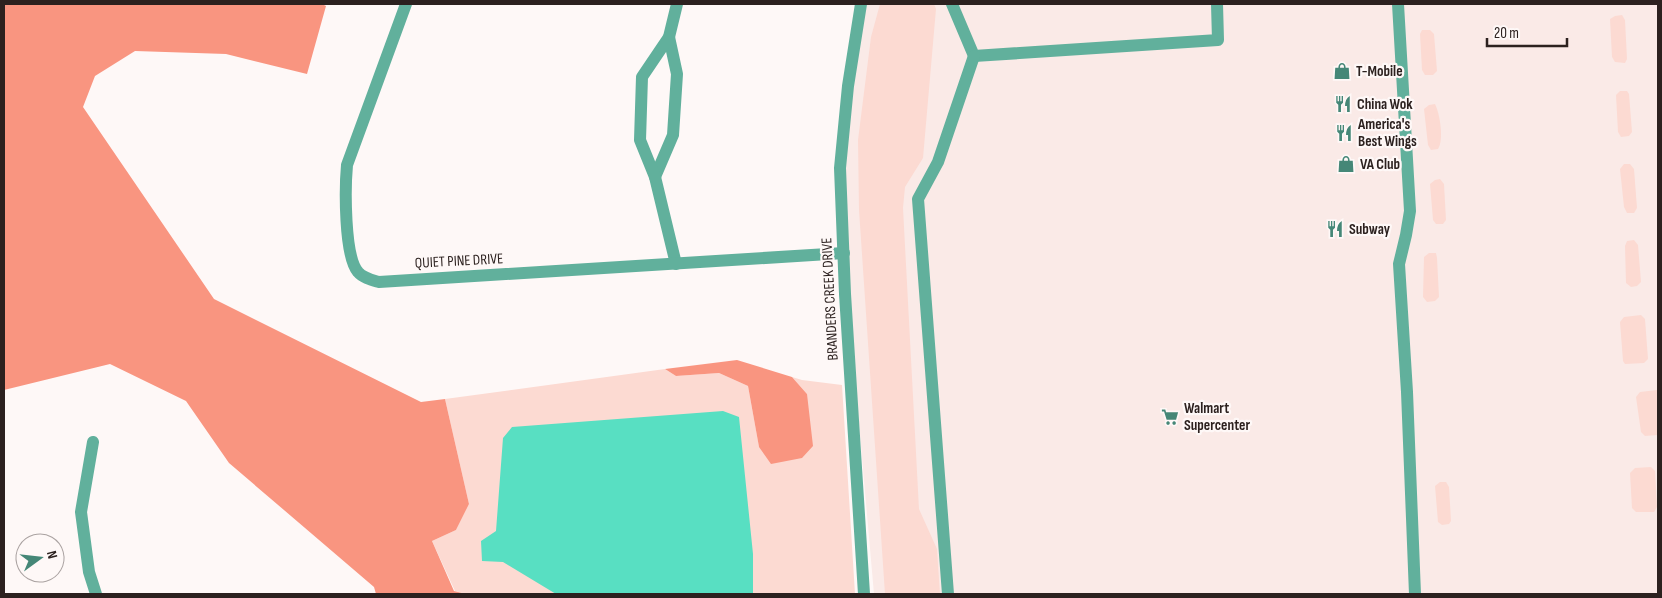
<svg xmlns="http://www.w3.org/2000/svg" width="1662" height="598" font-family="'Sofia Sans Condensed',sans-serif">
<rect width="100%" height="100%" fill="#fef8f7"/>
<path fill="#faeae7" d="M861,4H1658V594H874L844,253L848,86Z"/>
<g fill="#fcdad2">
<path d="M880,4H934L936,9L923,158L905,187L903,208L919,509L937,549L940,594H885L859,210L858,140L871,37Z"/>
<path d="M1622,15L1625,20L1627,59L1625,63L1615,62L1612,57L1610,19L1615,16Z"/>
<path d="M1422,30H1430L1434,34L1437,71L1433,75H1425L1422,70L1420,34Z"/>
<path d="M1620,91H1627L1629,94L1632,132L1629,136L1621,137L1618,132L1616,95Z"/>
<path d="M1435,104C1440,114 1444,140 1438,149L1431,150L1428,145L1424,109L1429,105Z"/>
<path d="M1624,164H1630L1634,169L1637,208L1634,213H1627L1624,207L1620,169Z"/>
<path d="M1440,179L1444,184L1446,220L1443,224H1436L1433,220L1430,184L1435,180Z"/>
<path d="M1634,240L1638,245L1641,282L1637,286L1631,287L1626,283L1625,246L1627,241Z"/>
<path d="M1429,253H1436L1437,258L1439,297L1435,301L1427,302L1423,297L1424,257Z"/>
<path d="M1641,315L1645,319L1648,359L1644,363L1625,364L1623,361L1620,322L1624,317Z"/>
<path d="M665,369L676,376L719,373L748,386L759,447L807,394L792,377L802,380L842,385L855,594H466L455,591L432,541L456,530L469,504L445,399Z"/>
<path d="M1657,390L1658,435L1645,436L1641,432L1636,397L1640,392Z"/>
<path d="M1651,467L1655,471L1657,507L1654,512H1636L1632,508L1630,473L1635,468Z"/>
<path d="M1440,482H1446L1449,487L1451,521L1449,524L1442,525L1438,522L1435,486Z"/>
</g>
<g fill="#f99580">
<path d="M4,4H322L326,6L307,74L226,54L135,51L95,76L83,107L214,299L421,402L445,399L469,504L456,530L432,541L454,591L466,594H376L374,587L229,463L186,401L110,364L4,390Z"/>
<path d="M737,360L792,377L807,394L813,446L802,458L771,464L759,447L748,386L719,373L676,376L665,369Z"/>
</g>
<path fill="#58dfc2" d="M723,411L739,417L753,554V594H556L503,562L482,561L481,541L496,531L503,438L512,427Z"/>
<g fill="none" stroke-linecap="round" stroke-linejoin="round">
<g stroke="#61b09c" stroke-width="12">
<path d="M952,4L974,56L1218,40L1217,4"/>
<path d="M1398,4L1410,211L1406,235L1399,264L1407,392L1415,594"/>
<path d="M655,177L673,135L677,74L669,37"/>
<path d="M676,264L655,177L640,140L642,77L669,37L677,4"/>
<path d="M948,594L918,199L938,162L974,56"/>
</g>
<g stroke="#61b09c" stroke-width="12">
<path d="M406,4L347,165C345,187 344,256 358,272C363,278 372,280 379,282L844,253"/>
<path d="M861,4L848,86L840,168L845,294L864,594"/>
<path d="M93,442L81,512L89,572L96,594"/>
</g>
</g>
<defs>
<g id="shop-bare" transform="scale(1.35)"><path d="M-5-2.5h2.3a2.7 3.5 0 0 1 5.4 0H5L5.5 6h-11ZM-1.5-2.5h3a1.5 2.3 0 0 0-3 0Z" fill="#458777" stroke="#fef8f7" stroke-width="2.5" paint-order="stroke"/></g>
<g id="restaurant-bare" transform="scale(1.35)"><path d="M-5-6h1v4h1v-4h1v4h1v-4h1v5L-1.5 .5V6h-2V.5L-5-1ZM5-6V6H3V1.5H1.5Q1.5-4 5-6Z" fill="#458777" stroke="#fef8f7" stroke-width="2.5" paint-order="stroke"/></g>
<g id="supermarket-bare" transform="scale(1.35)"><path d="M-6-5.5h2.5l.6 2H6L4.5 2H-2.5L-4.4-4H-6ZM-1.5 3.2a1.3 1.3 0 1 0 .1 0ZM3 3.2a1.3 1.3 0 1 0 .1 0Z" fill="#458777" stroke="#fef8f7" stroke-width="2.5" paint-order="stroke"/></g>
</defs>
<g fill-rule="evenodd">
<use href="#shop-bare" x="1342" y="71"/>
<use href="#restaurant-bare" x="1343" y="104"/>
<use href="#restaurant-bare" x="1344" y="133"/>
<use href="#shop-bare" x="1346" y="164"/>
<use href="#restaurant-bare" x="1335" y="229"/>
<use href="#supermarket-bare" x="1170" y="417"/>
</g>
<g text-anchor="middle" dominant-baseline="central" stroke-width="4.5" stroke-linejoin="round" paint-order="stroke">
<g font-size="15" font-weight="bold" fill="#2c211f" stroke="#fef8f7" text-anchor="start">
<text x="1356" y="71">T-Mobile</text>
<text x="1357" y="104">China Wok</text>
<text x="1358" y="124">America's<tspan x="1358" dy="17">Best Wings</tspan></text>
<text x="1360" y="164">VA Club</text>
<text x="1349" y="229">Subway</text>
<text x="1184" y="408">Walmart<tspan x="1184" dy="17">Supercenter</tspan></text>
</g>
<g font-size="15" fill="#2c211f" stroke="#fef8f7">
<text transform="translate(459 261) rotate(-3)">QUIET PINE DRIVE</text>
<text transform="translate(830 299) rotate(-93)">BRANDERS CREEK DRIVE</text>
</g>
</g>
<rect width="1662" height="598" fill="none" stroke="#2c211f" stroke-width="10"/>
<g transform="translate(40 558) rotate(75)"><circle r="24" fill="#fef8f7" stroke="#aaa2a1"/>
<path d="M0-4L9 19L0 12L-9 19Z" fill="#458777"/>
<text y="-8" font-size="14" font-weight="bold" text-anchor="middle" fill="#2c211f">N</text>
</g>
<path d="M1487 38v8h80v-8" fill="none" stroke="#2c211f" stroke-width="2.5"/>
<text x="1494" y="38" font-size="15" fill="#2c211f" stroke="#fef8f7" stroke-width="4" paint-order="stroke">20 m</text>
</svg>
